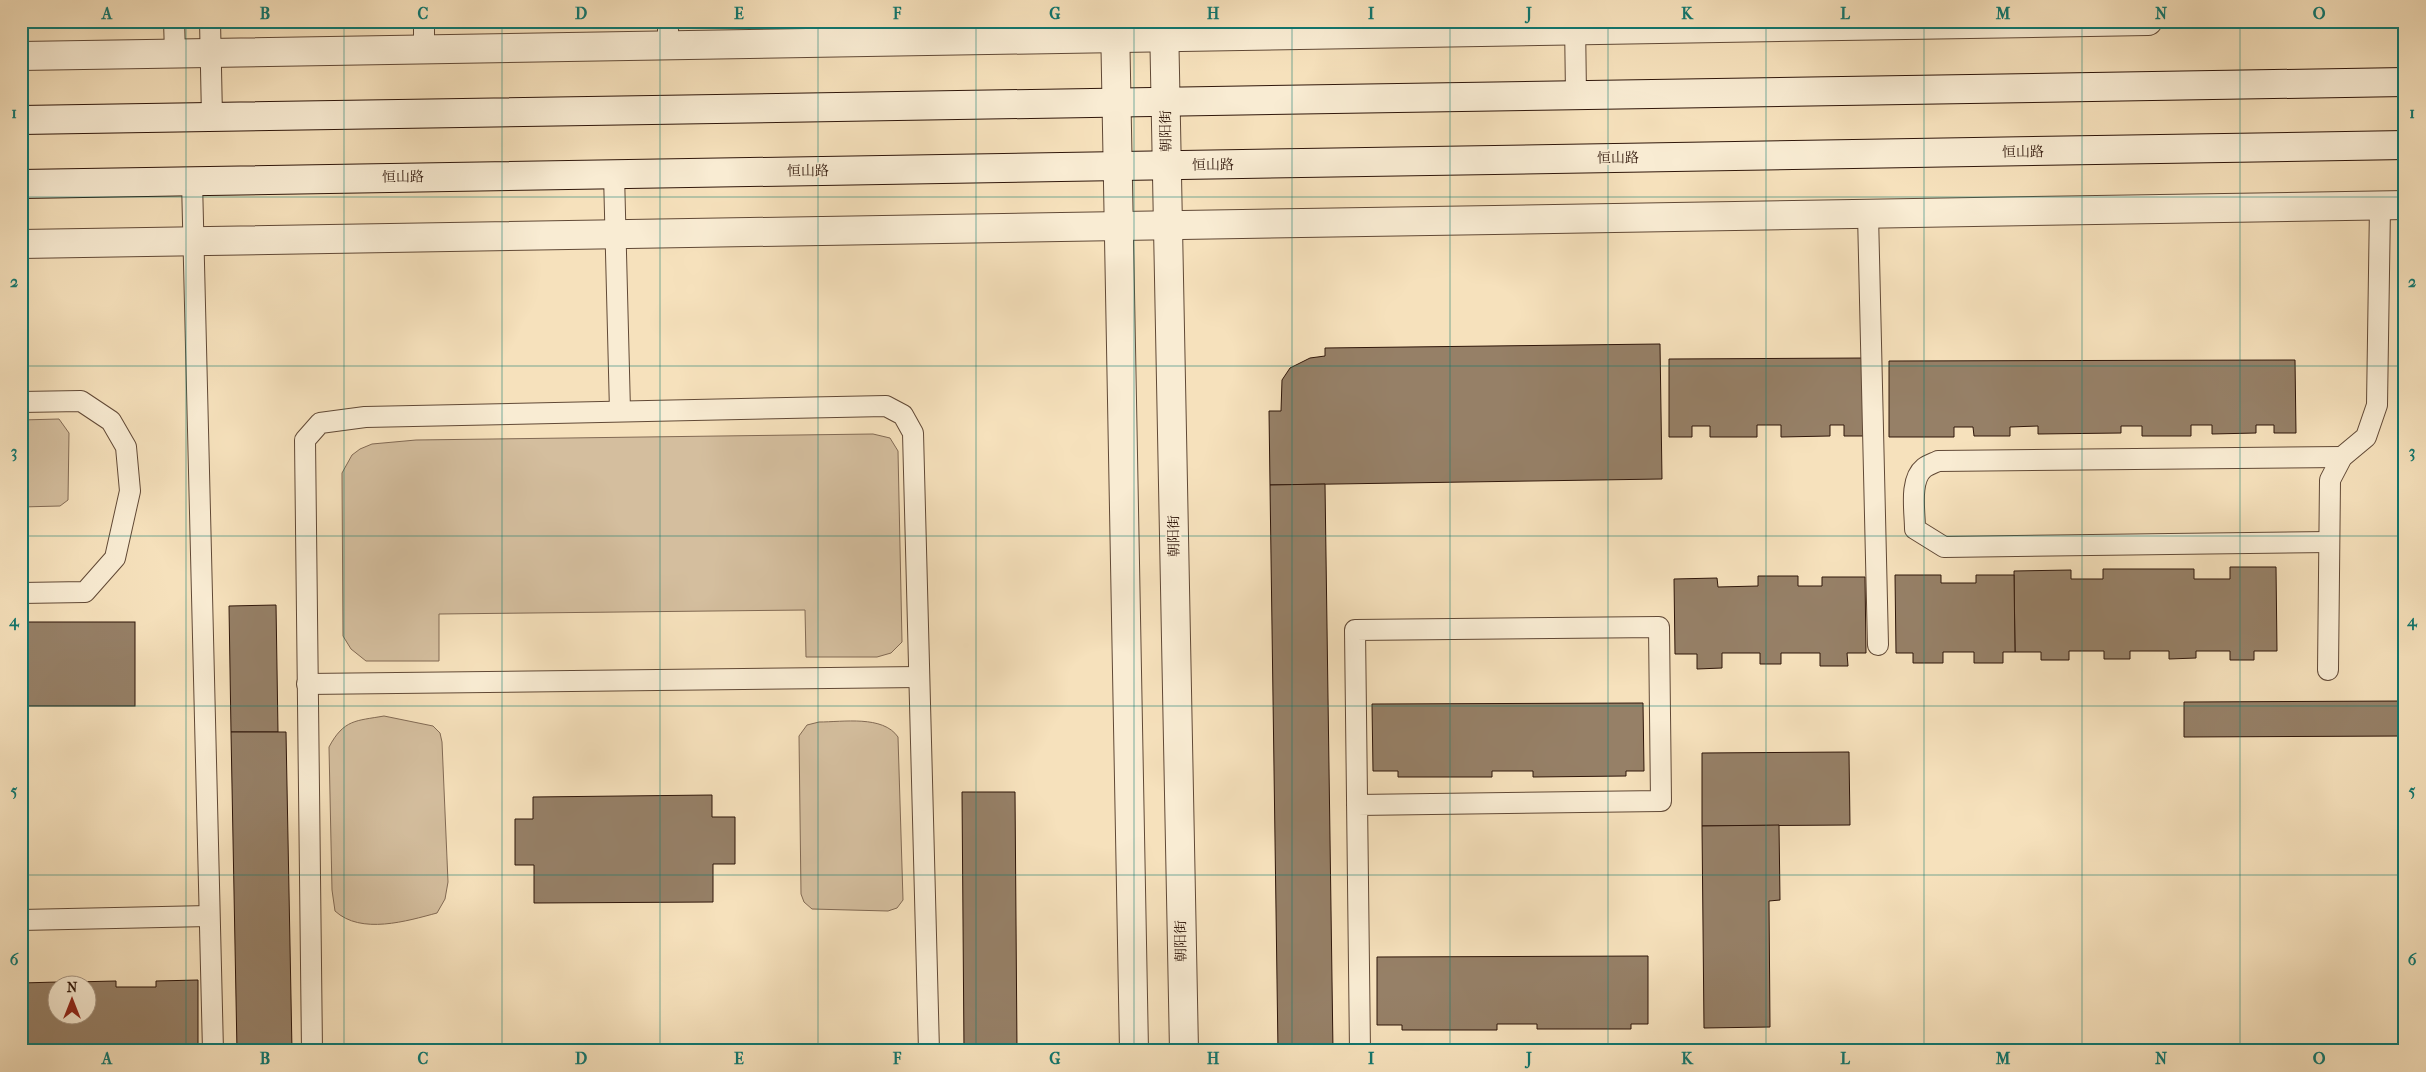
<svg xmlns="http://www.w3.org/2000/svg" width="2426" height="1072" font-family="'IM FELL French Canon','Noto Serif SC',serif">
<rect width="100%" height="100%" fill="#f6e1bc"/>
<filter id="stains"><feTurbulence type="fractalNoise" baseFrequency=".004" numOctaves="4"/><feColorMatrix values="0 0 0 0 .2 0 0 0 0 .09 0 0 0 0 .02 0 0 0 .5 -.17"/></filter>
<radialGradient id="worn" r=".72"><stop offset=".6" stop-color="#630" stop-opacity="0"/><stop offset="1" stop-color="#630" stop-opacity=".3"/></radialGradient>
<g fill="#d4be9e" stroke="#826a54">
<path d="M59,419L69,433L68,500L60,506L21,507V420Z"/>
<path d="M873,434L890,438L898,451L902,642L891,653L877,657H806L805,610L439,614V661H366L351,649L343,636L342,473L352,455L360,449L372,444L416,440Z"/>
<path d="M384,716L433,726L440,733L442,742L448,882L445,899L437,913C407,921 361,935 335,911L332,890L329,747C344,719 356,721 384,716Z"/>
<path d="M819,722C843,722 883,715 898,737L903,900L897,908L888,911L812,909L804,902L801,894L799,736L807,725Z"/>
</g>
<g fill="#968067" stroke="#2f160a">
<path d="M1660,344L1662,479L1270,485L1269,411H1281L1282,380L1290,368L1310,358L1325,356V348Z"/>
<path d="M1865,358L1866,436H1844V425H1830V436L1781,437V425H1757V437H1710V426H1692V437H1669V359Z"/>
<path d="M2295,360L2296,433H2274V425H2256V433L2212,434V425H2191V436H2142V426H2121V433L2038,434V426L2010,427V436H1974L1973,427H1954V437H1889V361Z"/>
<path d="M1325,484L1333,1051H1278L1270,485Z"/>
<path d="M2230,567H2276L2277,651H2254V660H2230V651H2196V658L2169,659V651H2130V659H2104V651H2069V660H2041V652H2015L2014,571L2071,570V579H2103V569H2194V579H2230Z"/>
<path d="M1895,575H1941V583H1976V575H2014L2015,652H2003V663H1974V652H1943V663H1913V653H1896Z"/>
<path d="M1758,576H1798V586H1822V577H1865L1866,653H1847L1848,666H1820V653H1781V664H1760V653H1722V668L1697,669V654H1675L1674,579L1717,578L1718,587L1758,586Z"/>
<path d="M276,605L278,732H231L229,606Z"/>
<rect x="21" y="622" width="114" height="84"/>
<path d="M2405,701V736L2184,737V702Z"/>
<path d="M1643,703L1644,771H1626V776L1533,777V771H1492V777H1398V771H1373L1372,704Z"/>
<path d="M231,732H286L292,1051H237Z"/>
<path d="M1849,752L1850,825L1702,826V753Z"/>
<path d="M962,792H1015L1017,1051H964Z"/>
<path d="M712,795V817H735V864H713V902L534,903V865H515V819H533V797Z"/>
<path d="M1779,825L1780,900L1769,901L1770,1027L1704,1028L1702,826Z"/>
<path d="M1648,956V1024H1631V1029H1537V1024H1497V1030H1402V1025H1377V957Z"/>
<path d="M198,980V1051H21V983L58,982V1014H88V984H73V982L116,981V987H156V981Z"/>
</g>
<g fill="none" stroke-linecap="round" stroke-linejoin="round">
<g stroke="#614936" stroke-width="22">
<g id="service">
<path d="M174,21L175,53"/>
<path d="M210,21L212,117"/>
<path d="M424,21V49"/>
<path d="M668,21V45"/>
<path d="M1575,21L1576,95"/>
<path d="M614,174L620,411"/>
<path d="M192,181L213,1051"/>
<path d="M1868,214L1878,645"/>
<path d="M21,402L81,401L111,421L126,447L130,491L115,558L85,592L21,593"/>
<path d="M2329,542L1944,547L1915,529C1915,512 1909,480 1924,468C1928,465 1934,463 1938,461L2342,457"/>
<path d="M2328,670L2330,480L2342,457L2366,437L2377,405L2380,206"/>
<path d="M307,684L919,677"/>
<path d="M1357,805L1661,801L1659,627L1355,630L1360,1051"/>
<path d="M21,920L209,916"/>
<path d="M312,1051L305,440L320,423L365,417L886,406L903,415L913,433L929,1051"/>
</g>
</g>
<g stroke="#614936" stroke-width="30">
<g id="minor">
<path d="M21,56L2148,21"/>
<path d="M21,244L2405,205"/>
</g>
</g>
<g stroke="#614936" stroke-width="30">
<g id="tertiary">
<path d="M1115,21L1134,1051"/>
<path d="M1164,21L1184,1051"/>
</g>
</g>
<g stroke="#2f160a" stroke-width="30">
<g id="secondary">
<path d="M21,120L2405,82"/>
<path d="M21,184L2405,145"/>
</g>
</g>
<use href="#service" stroke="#f9ecd3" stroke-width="20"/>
<use href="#minor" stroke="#f9ecd3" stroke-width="28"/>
<use href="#tertiary" stroke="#f9ecd3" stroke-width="28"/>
<use href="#secondary" stroke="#f9ecd3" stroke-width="28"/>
</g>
<path fill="none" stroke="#0f766e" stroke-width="1" stroke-opacity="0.55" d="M186,21V1051M344,21V1051M502,21V1051M660,21V1051M818,21V1051M976,21V1051M1134,21V1051M1292,21V1051M1450,21V1051M1608,21V1051M1766,21V1051M1924,21V1051M2082,21V1051M2240,21V1051M21,197H2405M21,366H2405M21,536H2405M21,706H2405M21,875H2405"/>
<g text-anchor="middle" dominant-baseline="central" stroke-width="4" stroke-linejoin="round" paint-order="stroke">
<g font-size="14" fill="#2f160a" stroke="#f9ecd3">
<text transform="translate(1166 131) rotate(-91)">朝阳街</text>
<text transform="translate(2023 152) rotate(-1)">恒山路</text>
<text transform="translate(1618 158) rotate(-1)">恒山路</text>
<text transform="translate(1213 165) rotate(-1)">恒山路</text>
<text transform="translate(808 171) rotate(-1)">恒山路</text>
<text transform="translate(403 177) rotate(-1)">恒山路</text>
<text transform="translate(1174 536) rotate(-91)">朝阳街</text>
<text transform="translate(1181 941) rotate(-91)">朝阳街</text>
</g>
</g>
<rect width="2426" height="1072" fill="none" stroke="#f6e1bc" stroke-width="55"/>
<g transform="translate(72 1000)"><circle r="24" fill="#f9ecd3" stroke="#a89683"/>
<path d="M0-4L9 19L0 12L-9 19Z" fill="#8f2418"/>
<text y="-8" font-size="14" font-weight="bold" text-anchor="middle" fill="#2f160a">N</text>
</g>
<rect x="28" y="28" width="2370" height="1016" fill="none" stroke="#0f766e" stroke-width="2"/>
<g font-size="16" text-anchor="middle" font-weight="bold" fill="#0f766e">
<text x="107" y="19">A</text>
<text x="265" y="19">B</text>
<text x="423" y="19">C</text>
<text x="581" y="19">D</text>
<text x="739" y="19">E</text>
<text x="897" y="19">F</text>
<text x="1055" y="19">G</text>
<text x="1213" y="19">H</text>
<text x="1371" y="19">I</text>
<text x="1529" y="19">J</text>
<text x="1687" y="19">K</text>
<text x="1845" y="19">L</text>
<text x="2003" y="19">M</text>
<text x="2161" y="19">N</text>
<text x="2319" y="19">O</text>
<text x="14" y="118">1</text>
<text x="2412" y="118">1</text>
<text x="14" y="287">2</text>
<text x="2412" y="287">2</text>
<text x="14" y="457">3</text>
<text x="2412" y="457">3</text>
<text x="14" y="626">4</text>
<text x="2412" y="626">4</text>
<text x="14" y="796">5</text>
<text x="2412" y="796">5</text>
<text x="14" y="965">6</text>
<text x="2412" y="965">6</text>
<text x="107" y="1064">A</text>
<text x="265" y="1064">B</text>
<text x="423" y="1064">C</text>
<text x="581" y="1064">D</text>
<text x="739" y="1064">E</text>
<text x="897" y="1064">F</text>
<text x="1055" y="1064">G</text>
<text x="1213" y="1064">H</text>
<text x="1371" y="1064">I</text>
<text x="1529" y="1064">J</text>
<text x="1687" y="1064">K</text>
<text x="1845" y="1064">L</text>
<text x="2003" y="1064">M</text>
<text x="2161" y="1064">N</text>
<text x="2319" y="1064">O</text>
</g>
<rect width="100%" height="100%" filter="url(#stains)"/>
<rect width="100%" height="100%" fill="url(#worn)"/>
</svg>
